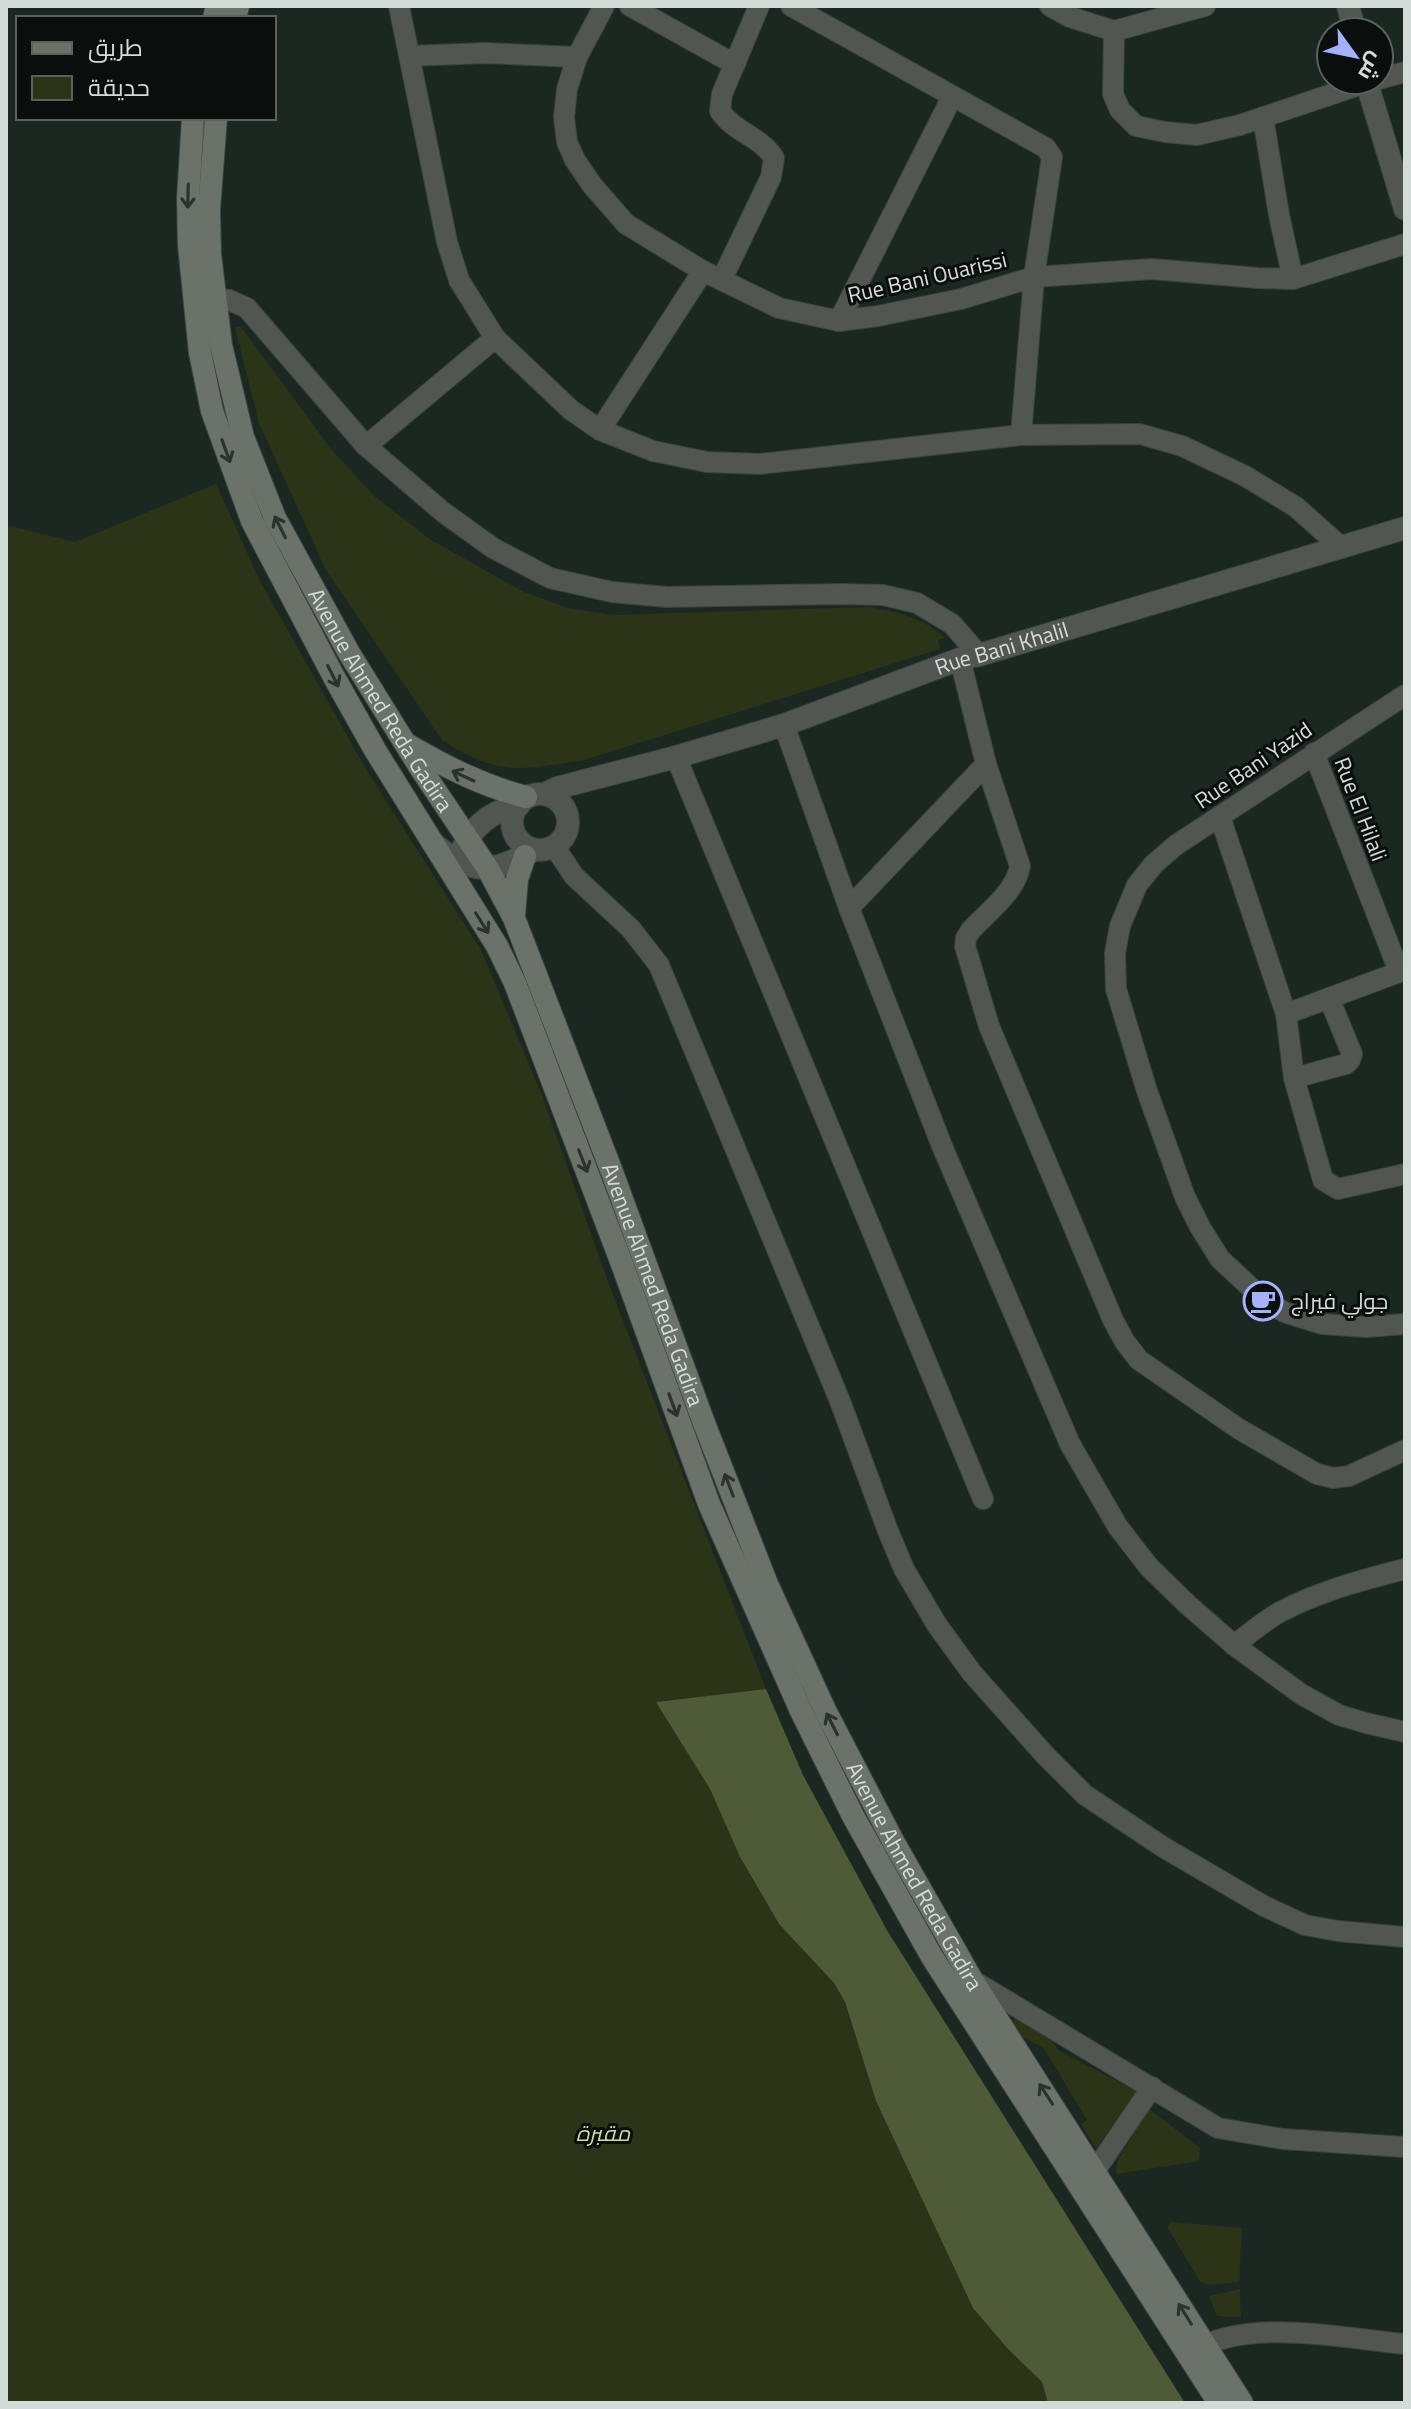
<svg xmlns="http://www.w3.org/2000/svg" width="1411" height="2409" font-family="Georgia,Cairo,serif">
<rect width="100%" height="100%" fill="#1b2822"/>
<g fill="#2c3417">
<path d="M235,327H241L331,449L374,496L431,540L524,592L568,608L614,615L869,607C896,611 924,618 945,638L938,640L940,649L584,760C520,770 499,777 442,740L326,570L259,423Z"/>
<path d="M216,484L260,581L367,771L481,950L543,1098L608,1282L766,1689L657,1702L710,1789L740,1857L779,1924L834,1983L845,2002L876,2101L973,2308L1007,2348L1042,2382L1048,2403H6V525L75,542Z"/>
<path d="M1021,2017L1045,2029L1058,2050L1136,2091L1096,2148L1081,2124L1087,2120L1043,2047L1019,2036L1012,2021Z"/>
<path d="M1149,2109L1200,2148L1199,2161L1117,2174L1116,2170L1118,2160Z"/>
<path d="M1172,2222L1242,2228L1239,2282L1208,2285L1200,2281L1167,2227Z"/>
<path d="M1240,2289L1241,2317L1217,2316L1209,2296Z"/>
</g>
<path fill="#4f5a37" d="M766,1689L803,1775L888,1932L1185,2403H1048L1042,2382L1007,2348L973,2308L876,2101L845,2002L834,1983L779,1924L740,1857L710,1789L656,1702Z"/>
<g fill="none" stroke-linecap="round" stroke-linejoin="round">
<g stroke="#38453f" stroke-width="22">
<g id="minor">
<path d="M399,6L447,242L459,280L495,338L571,410L600,430L653,451L707,462L760,464L1021,435L1140,434L1182,446L1245,476L1296,507L1342,548"/>
<path d="M604,6L577,57L567,89L564,117L567,142L575,160L592,185L626,224L703,271L779,308L839,321L878,316L961,299L1034,277L1152,269L1258,278L1293,279L1405,244"/>
<path d="M630,6L727,60L736,62"/>
<path d="M791,6L1046,148L1052,157L1034,277L1021,435"/>
<path d="M1050,6L1070,17L1114,31L1205,6"/>
<path d="M1114,31L1113,94L1120,110L1136,126L1165,132L1197,135L1240,125L1374,80"/>
<path d="M410,56L485,53L577,57"/>
<path d="M1379,79L1405,72"/>
<path d="M1263,117L1279,215L1293,279"/>
<path d="M722,279L771,177L774,158C760,136 735,133 720,111L722,94L759,6"/>
<path d="M214,298L229,300L247,308L366,446L443,512L493,548L550,578L612,592L667,597L842,594L883,595L917,603L952,624L979,655"/>
<path d="M839,321L952,97"/>
<path d="M600,430L703,271"/>
<path d="M366,446L495,338"/>
<path d="M960,659L986,764L1020,866C1016,891 988,912 971,930L966,938L965,946L989,1026L1113,1320L1125,1342L1139,1360L1239,1429L1317,1474L1333,1478L1349,1476L1405,1450"/>
<path d="M1405,695L1176,845L1154,864L1137,885L1120,926L1115,953L1116,989L1147,1091L1185,1197L1200,1227L1220,1259L1262,1298L1284,1312L1322,1324L1366,1327L1405,1324"/>
<path d="M784,725L849,908L942,1146L1070,1444L1118,1527L1149,1567L1188,1605L1234,1645L1301,1694L1339,1715L1366,1723L1405,1732"/>
<path d="M1314,753L1399,971"/>
<path d="M676,757L983,1499"/>
<path d="M1220,817L1286,1014L1294,1078L1323,1180L1338,1189L1405,1174"/>
<path d="M554,846L574,876L631,929L659,965L840,1401L888,1531L904,1569L937,1625L972,1673L1045,1755L1085,1795L1163,1847L1264,1906L1305,1925L1338,1931L1405,1937"/>
<path d="M849,908L986,764"/>
<path d="M1286,1014L1405,970"/>
<path d="M1294,1078L1346,1064L1350,1060L1352,1054L1329,998"/>
<path d="M1234,1645C1249,1634 1264,1621 1280,1612C1320,1591 1362,1580 1405,1569"/>
<path d="M972,1980L1218,2128L1283,2139L1405,2147"/>
<path d="M1095,2171L1152,2087"/>
<path d="M1191,2352C1249,2317 1340,2338 1405,2344"/>
</g>
</g>
<g stroke="#38453f" stroke-width="24">
<g id="tertiary">
<path d="M1348,6L1355,32"/>
<path d="M1366,80L1405,209"/>
<path id="s1" d="M545,794L557,788L676,757L784,725L960,659L979,655L1405,528"/>
<circle cx="540" cy="822" r="28"/>
<path d="M433,843C471,876 493,874 534,850"/>
<path d="M461,852C472,826 491,811 519,805"/>
</g>
</g>
<g stroke="#38453f" stroke-width="24">
<g id="secondary">
<path d="M214,18L217,6"/>
<path d="M235,18L238,6"/>
<path d="M193,118L188,198L189,246L200,353L212,411L252,521L334,677L375,750L497,946L515,983L622,1264L709,1504L801,1711L853,1816L932,1957L1219,2403"/>
<path id="s2" d="M216,118L209,210L210,254L221,345L243,437L275,518L349,653L421,769L488,869L514,918L612,1172L704,1423L767,1584L825,1710L893,1841L972,1980L1242,2403"/>
<path d="M408,745C446,767 483,786 526,797"/>
<path d="M514,916L517,879L525,856"/>
</g>
</g>
<use href="#minor" stroke="#525651" stroke-width="20"/>
<use href="#tertiary" stroke="#525651" stroke-width="22"/>
<use href="#secondary" stroke="#6b726a" stroke-width="22"/>
</g>
<defs><path id="oneway-shaft" d="M-6 0H5M1.5-3L5.5 0L1.5 3" fill="none" stroke-width="1.6" stroke-linecap="round" stroke-linejoin="round" transform="scale(2)"/></defs>
<g stroke="#2c322e">
<use href="#oneway-shaft" transform="translate(188 196) rotate(91)"/>
<use href="#oneway-shaft" transform="translate(226 451) rotate(70)"/>
<use href="#oneway-shaft" transform="translate(280 527) rotate(-117)"/>
<use href="#oneway-shaft" transform="translate(333 676) rotate(63)"/>
<use href="#oneway-shaft" transform="translate(463 776) rotate(-155)"/>
<use href="#oneway-shaft" transform="translate(482 923) rotate(58)"/>
<use href="#oneway-shaft" transform="translate(583 1161) rotate(69)"/>
<use href="#oneway-shaft" transform="translate(673 1405) rotate(70)"/>
<use href="#oneway-shaft" transform="translate(729 1485) rotate(-111)"/>
<use href="#oneway-shaft" transform="translate(832 1724) rotate(-117)"/>
<use href="#oneway-shaft" transform="translate(1046 2094) rotate(-123)"/>
<use href="#oneway-shaft" transform="translate(1185 2314) rotate(-122)"/>
</g>
<defs>
<g id="cafe-ring" transform="scale(2)"><circle r="9.5" fill="#0a0f0d" stroke="#a4b2fc" stroke-width="1.5"/><path d="M-5.5-4.5H6V0H3Q3 3.5 0 3.5H-2.5Q-5.5 3.5-5.5 0ZM3-3.2v2h1.7v-2ZM-6 4.5H4V6H-6Z" fill="#a4b2fc"/></g>
</defs>
<g fill-rule="evenodd">
<use href="#cafe-ring" x="1263" y="1301"/>
</g>
<g text-anchor="middle" dominant-baseline="central" stroke-width="6" stroke-linejoin="round" paint-order="stroke">
<g font-size="22" fill="#d3dbd8" stroke="#0a0f0d">
<text transform="translate(927 277) rotate(-13)">Rue Bani Ouarissi</text>
<text stroke="none"><textPath href="#s1" startOffset="480">Rue Bani Khalil</textPath></text>
<text stroke="none"><textPath href="#s2" startOffset="620">Avenue Ahmed Reda Gadira</textPath></text>
<text transform="translate(1253 765) rotate(-34)">Rue Bani Yazid</text>
<text transform="translate(1361 809) rotate(69)">Rue El Hilali</text>
<text stroke="none"><textPath href="#s2" startOffset="1268">Avenue Ahmed Reda Gadira</textPath></text>
<text stroke="none"><textPath href="#s2" startOffset="1916">Avenue Ahmed Reda Gadira</textPath></text>
</g>
<g font-size="22" fill="#d3dbd8" stroke="#0a0f0d" text-anchor="start">
<text x="1291" y="1301">جولي فيراج</text>
</g>
<g font-size="22" font-style="italic" fill="#cadfa0" stroke="#0a0f0d">
<text x="603" y="2133">مقبرة</text>
</g>
</g>
<rect width="1411" height="2409" fill="none" stroke="#d3dbd8" stroke-width="16"/>
<rect x="16" y="16" width="260" height="104" fill="#0a0f0d" stroke="#5a615e" stroke-width="2"/>
<rect x="32" y="42" width="40" height="12" fill="#6b726a" stroke="#5a615e" stroke-width="2"/>
<text x="88" y="56" font-size="24" fill="#d3dbd8">طريق</text>
<rect x="32" y="76" width="40" height="24" fill="#2c3417" stroke="#5a615e" stroke-width="2"/>
<text x="88" y="96" font-size="24" fill="#d3dbd8">حديقة</text>
<g transform="translate(1355 56) rotate(123)"><circle r="38" fill="#0a0f0d" stroke="#5a615e" stroke-width="2"/>
<path d="M0-6L14 30L0 20L-14 30Z" fill="#a4b2fc"/>
<text y="-12" font-size="22" font-weight="bold" text-anchor="middle" fill="#d3dbd8">ش</text>
</g>
</svg>
